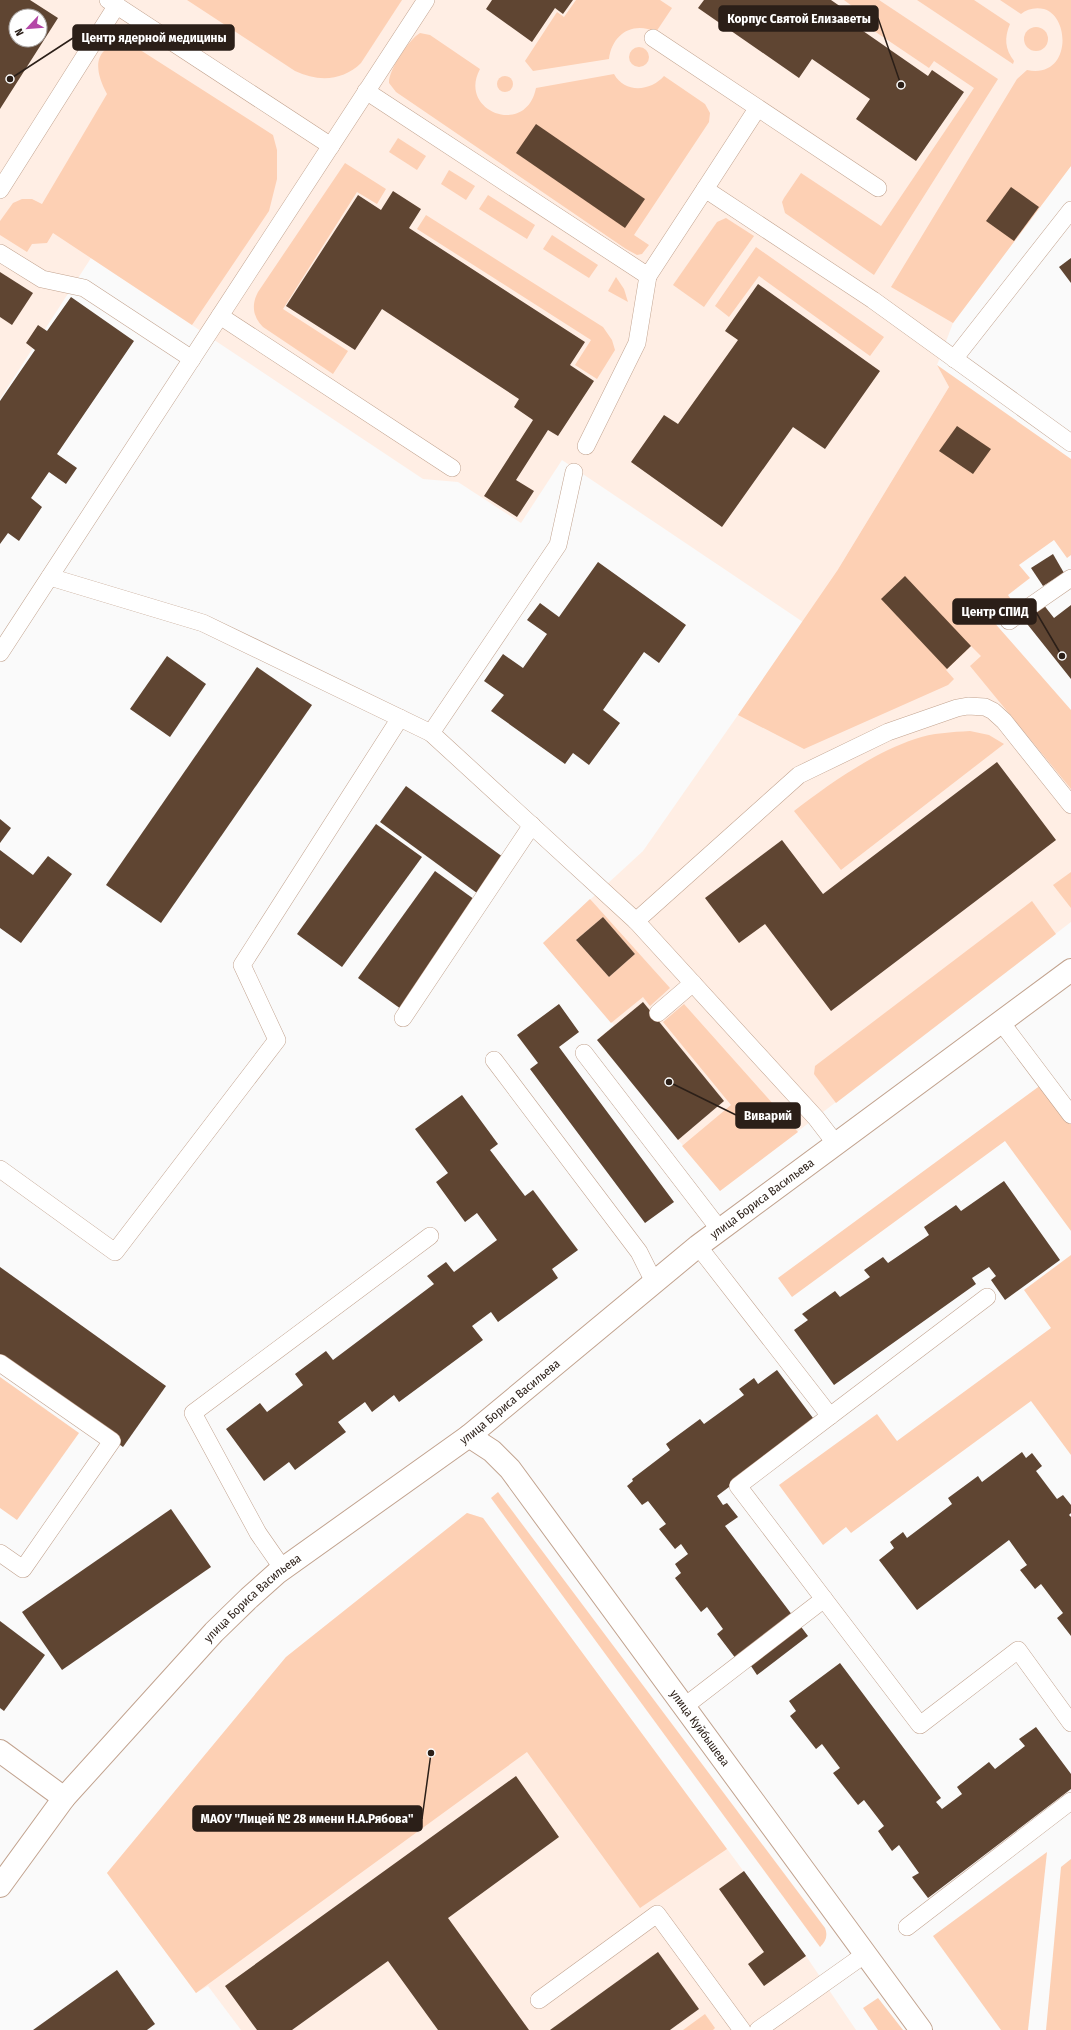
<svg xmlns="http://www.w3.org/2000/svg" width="1071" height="2030" font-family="'Fira Sans Condensed',sans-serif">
<rect width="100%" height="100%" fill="#fafafa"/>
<g fill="#ffeee4" fill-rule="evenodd">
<path d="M0,0H1071V166L953,323L937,365L949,387L837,571L905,576L1071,749V922L720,1191L597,1040L614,1025L543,943L643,851L803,622L562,460L521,523L458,482L423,479L91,258L0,399ZM16,16H40V40H16Z"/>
<path d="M467,1513L483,1518L806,1956L856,2030H241L208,1986L196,1993L107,1873L286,1657Z"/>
</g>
<g fill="#fdd0b4" fill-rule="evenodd">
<path d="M187,0H402L361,63C343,81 318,82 295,71Z"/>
<path d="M576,0H660L672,8L656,32C633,21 612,34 609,59L533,71L525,61L557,12L564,17Z"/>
<path d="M844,0H879L998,79L874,275L785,213L782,202L784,198L801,173L881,226L974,88L934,61L929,68L852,16L856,9Z"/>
<path d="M917,0H974L1010,24C1004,38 1005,49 1014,61L1013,64Z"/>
<path d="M1000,0H1071V166L953,323L891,287L1017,79L1027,70C1071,79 1071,17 1044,9C1035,7 1027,9 1021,14Z"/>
<circle cx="1036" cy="39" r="12"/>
<path d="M420,33L430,35L480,69C457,111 526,138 536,88L614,74C625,94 651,91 664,76L705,104L710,113L709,122L634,235L649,245L642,254L637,255L626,249L396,92L389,83C388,71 409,39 420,33Z"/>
<path d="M125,42L134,46L273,135L277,150V179L269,211L192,325L53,233L47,243L32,244L27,252L0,235V221L13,203L22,199H32L42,204L107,94C94,70 92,47 125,42Z"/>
<circle cx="639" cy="57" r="10"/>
<circle cx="505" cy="84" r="8"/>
<path d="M398,138L426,156L417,170L389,152Z"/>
<path d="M345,163L386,189L377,204L357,192L283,309L348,351L333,374L263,327C253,317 251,305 258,292Z"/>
<path d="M449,170L475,186L466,200L441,184Z"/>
<path d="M488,195L535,225L527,239L479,209Z"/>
<path d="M426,215L603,327L612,340L615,350L597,379L575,365L591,340L417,229Z"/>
<path d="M726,218L754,236L704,307L673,285L717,222Z"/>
<path d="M552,235L598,265L589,278L543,249Z"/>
<path d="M756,247L884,337L870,356L759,276L729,317L715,306Z"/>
<path d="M616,277L624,289L628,302L608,291Z"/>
<path d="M937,365L1071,459V555L1067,558L1054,540L1019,565L1030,578L1008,595L1014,604L992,620L1071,710V789L970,666L981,656L971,646L946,670L954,679L948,685L804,749L738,715L837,571L949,387Z"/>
<path d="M970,731L989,735L1004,744L841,870L794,811C829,784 873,753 915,739C932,733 952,732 970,731Z"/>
<path d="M1071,872V908L1053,885Z"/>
<path d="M590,899L670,988L650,1006L643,997L611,1023L543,943ZM603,917L635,954L609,977L576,940Z"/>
<path d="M1032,901L1056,934L836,1103L814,1074L815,1066Z"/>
<path d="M684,1004L798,1132L720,1191L682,1146L731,1105L663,1022Z"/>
<path d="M1045,1082L1071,1118V1231L1005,1141L792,1297L778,1278Z"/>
<path d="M1071,1255V1455L1031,1401L851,1533L846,1527L823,1545L779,1485L877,1414L897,1441L1051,1328L1024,1290Z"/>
<path d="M0,1377L79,1433L17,1520L0,1508Z"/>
<path d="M498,1492L825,1928C828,1936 826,1941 820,1947L491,1498Z"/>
<path d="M467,1513L483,1518L727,1849L640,1908L527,1752L196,1993L107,1873L286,1657Z"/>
<path d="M1047,1852L1028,2030H1001L933,1936Z"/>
<path d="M1071,1859V2030H1046L1061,1867Z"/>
<path d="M878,1998L903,2030H878L863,2008Z"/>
<path d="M705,2014L715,2028L713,2030H683Z"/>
</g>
<g fill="#5f4532" fill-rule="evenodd">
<path d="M0,0H30L58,18L0,109ZM16,16H40V40H16Z"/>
<path d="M492,0H573L563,14L555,8L532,42L486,9Z"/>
<path d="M704,0H831L844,9L840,15L928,76L932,70L964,92L916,161L856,119L870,99L812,59L799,78L698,8Z"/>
<path d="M536,124L645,199L625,228L516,153Z"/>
<path d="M1011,187L1039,207L1014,241L986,221Z"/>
<path d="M393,191L421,209L409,228L585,342L570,365L594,381L558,436L548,430L516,480L534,491L517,517L484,496L533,420L514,407L519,399L382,309L355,350L286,306L358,195L381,210Z"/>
<path d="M1071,258V283L1059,267Z"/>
<path d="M0,272L33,293L12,325L0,317Z"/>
<path d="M758,284L880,371L825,449L793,427L722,527L631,462L664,415L678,424L738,340L725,331Z"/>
<path d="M71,297L134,341L57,454L77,468L66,484L49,472L31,498L42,507L19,541L8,533L0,544V401L35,350L26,343L38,325L47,331Z"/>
<path d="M957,426L991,449L973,474L939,451Z"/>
<path d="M1053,554L1064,573L1043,586L1031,568Z"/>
<path d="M598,562L686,625L659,663L644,652L603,710L620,723L589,765L573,753L565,764L491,711L504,695L484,681L503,654L523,668L547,634L527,620L540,603L559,617Z"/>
<path d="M905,576L971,646L947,669L881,599Z"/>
<path d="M1043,604L1054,618L1071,605V679L1024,620Z"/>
<path d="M167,656L206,684L170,737L130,709Z"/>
<path d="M257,667L312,705L161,923L106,885Z"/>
<path d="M997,762L1056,840L831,1011L765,924L739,943L705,898L782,840L823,894Z"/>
<path d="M406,786L507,860L481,896L380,822Z"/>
<path d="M0,819L11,828L0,843Z"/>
<path d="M376,824L422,857L342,967L297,934Z"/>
<path d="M0,850L33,875L48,856L72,874L21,943L0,928Z"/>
<path d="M435,871L478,902L401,1009L358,978Z"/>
<path d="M603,917L635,954L609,977L576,940Z"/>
<path d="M643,1002L724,1101L678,1140L597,1040Z"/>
<path d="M559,1004L579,1032L559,1047L674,1202L645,1223L530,1069L538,1063L517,1035Z"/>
<path d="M462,1095L498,1144L490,1150L525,1196L533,1190L578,1250L552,1269L558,1278L498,1322L491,1312L472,1326L483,1340L399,1402L394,1395L372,1412L365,1402L338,1422L346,1432L295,1470L289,1462L264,1481L226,1429L260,1403L267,1412L303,1385L295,1374L326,1351L333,1360L434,1284L427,1276L446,1262L454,1272L497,1240L477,1213L465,1222L436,1182L448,1173L415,1129Z"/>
<path d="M1004,1181L1060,1260L1005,1300L991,1280L996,1276L989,1267L972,1278L976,1284L834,1385L794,1330L808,1320L802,1314L835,1291L840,1297L870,1277L864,1270L883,1257L888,1263L929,1235L924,1227L956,1205L961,1211Z"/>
<path d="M0,1267L166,1386L123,1447L0,1359Z"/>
<path d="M777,1370L816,1422L717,1496L723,1505L727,1503L738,1517L725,1526L808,1636L757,1675L749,1663L743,1668L717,1634L723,1629L707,1607L701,1612L675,1578L681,1573L675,1564L688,1554L681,1544L675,1549L659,1529L666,1524L648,1501L642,1505L627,1486L633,1481L632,1479L670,1450L666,1444L700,1419L704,1424L744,1395L739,1389L754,1378L758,1384Z"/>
<path d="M1022,1452L1026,1458L1032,1453L1042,1466L1036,1471L1057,1499L1063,1495L1071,1505V1513L1069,1515L1071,1517V1636L1057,1618L1063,1613L1041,1584L1035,1589L1020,1570L1027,1565L1009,1540L917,1610L879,1560L894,1548L890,1542L903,1532L907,1538L952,1504L948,1498L978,1476L982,1482Z"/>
<path d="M171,1509L211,1567L62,1670L22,1612Z"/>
<path d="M0,1621L45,1655L4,1711L0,1708Z"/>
<path d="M840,1663L941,1798L936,1802L942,1809L962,1794L957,1787L989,1762L995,1769L1025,1746L1019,1739L1036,1727L1071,1774V1789L928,1898L912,1877L919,1873L899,1845L892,1851L878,1831L884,1826L864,1800L858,1805L833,1773L840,1768L822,1744L816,1749L790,1716L796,1711L789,1701Z"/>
<path d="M516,1776L559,1837L448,1918L529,2030H438L388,1961L292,2030H257L225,1986Z"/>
<path d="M744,1871L806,1956L764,1986L748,1964L764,1952L719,1889Z"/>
<path d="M658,1952L699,2009L670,2030H550Z"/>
<path d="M117,1970L155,2024L147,2030H33Z"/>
</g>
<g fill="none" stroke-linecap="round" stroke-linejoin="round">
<g stroke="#c2a38f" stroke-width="18">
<g id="service">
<path d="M108,0L331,146"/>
<path d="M653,38L878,188"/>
<path d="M366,91L648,276L705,189L873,300L1071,443"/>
<path d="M705,189L757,109"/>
<path d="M0,190L117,5"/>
<path d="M0,253L42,279L84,288L192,359"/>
<path d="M220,316L452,468"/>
<path d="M954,359L1071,210"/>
<path d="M586,446L637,343L648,276"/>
<path d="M574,472L558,545L431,733L636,921L816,1118L836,1144"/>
<path d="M50,577L203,623L431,733"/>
<path d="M1009,621L1071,578"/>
<path d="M0,653L426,0"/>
<path d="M636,921L799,775L888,732L957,708L968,706L985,707L993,711L1004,721L1071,805"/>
<path d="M658,1013L693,983"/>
<path d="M403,1018L532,825"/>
<path d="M1001,1022L1071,1115"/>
<path d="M584,1053L720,1230"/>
<path d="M494,1060L639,1252L654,1282"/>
<path d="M0,1169L115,1252L277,1040L242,965L400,718"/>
<path d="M698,1246L830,1416L738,1486L824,1599"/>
<path d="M0,1363L112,1441L23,1569L0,1553"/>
<path d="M830,1416L987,1297"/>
<path d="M283,1569L258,1533L193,1413L430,1236"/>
<path d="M685,1706L824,1599L920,1725L1018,1650L1071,1723"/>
<path d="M907,1927L1071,1801"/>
<path d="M539,2000L657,1914L742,2030"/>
<path d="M758,2030L864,1955"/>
</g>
</g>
<g stroke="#c2a38f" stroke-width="24">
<g id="minor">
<path id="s1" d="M469,1436L492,1451L510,1469L921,2030"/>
<path d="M0,1751L64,1798"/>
</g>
</g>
<g stroke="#c2a38f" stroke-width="24">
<g id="tertiary">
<path id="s2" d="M0,1886L64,1798L214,1632L249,1598L277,1573L469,1436L698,1246L1071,970"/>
</g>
</g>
<use href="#service" stroke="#fff" stroke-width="17"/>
<use href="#minor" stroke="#fff" stroke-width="22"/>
<use href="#tertiary" stroke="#fff" stroke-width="22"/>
</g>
<g text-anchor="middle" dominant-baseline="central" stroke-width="4" stroke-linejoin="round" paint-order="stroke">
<g font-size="12" fill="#2b1f18" stroke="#fff">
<text stroke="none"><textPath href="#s2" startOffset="1032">улица Бориса Васильева</textPath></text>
<text stroke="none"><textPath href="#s2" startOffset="708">улица Бориса Васильева</textPath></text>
<text stroke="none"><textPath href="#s2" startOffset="384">улица Бориса Васильева</textPath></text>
<text stroke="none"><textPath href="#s1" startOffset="374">улица Куйбышева</textPath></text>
</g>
</g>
<path fill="none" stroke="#2b1f18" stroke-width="1.5" d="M901 85L878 18M10 79L73 38M1062 656L1036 612M669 1082L736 1115M431 1753L422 1819"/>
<g fill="#2b1f18" stroke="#fff" stroke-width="1.5">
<circle cx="901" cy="85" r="4"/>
<circle cx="10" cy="79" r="4"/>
<circle cx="1062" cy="656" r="4"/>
<circle cx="669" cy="1082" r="4"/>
<circle cx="431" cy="1753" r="4"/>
</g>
<g fill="#2b1f18" stroke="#2b1f18" stroke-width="1.5">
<rect x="719" y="6" width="159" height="25" rx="4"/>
<rect x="73" y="25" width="161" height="25" rx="4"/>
<rect x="953" y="599" width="83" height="25" rx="4"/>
<rect x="736" y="1103" width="64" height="25" rx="4"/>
<rect x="193" y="1806" width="229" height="25" rx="4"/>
</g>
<g font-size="13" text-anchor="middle" font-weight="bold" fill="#fff">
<text x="799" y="23">Корпус Святой Елизаветы</text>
<text x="154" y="42">Центр ядерной медицины</text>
<text x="995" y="616">Центр СПИД</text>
<text x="768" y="1120">Виварий</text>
<text x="307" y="1823">МАОУ "Лицей № 28 имени Н.А.Рябова"</text>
</g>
<g transform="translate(28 28) rotate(244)"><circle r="19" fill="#ffffff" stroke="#aaa5a3"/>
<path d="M0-3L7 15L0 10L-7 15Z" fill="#b447a7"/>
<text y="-6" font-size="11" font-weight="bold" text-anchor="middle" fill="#2b1f18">N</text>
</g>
</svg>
